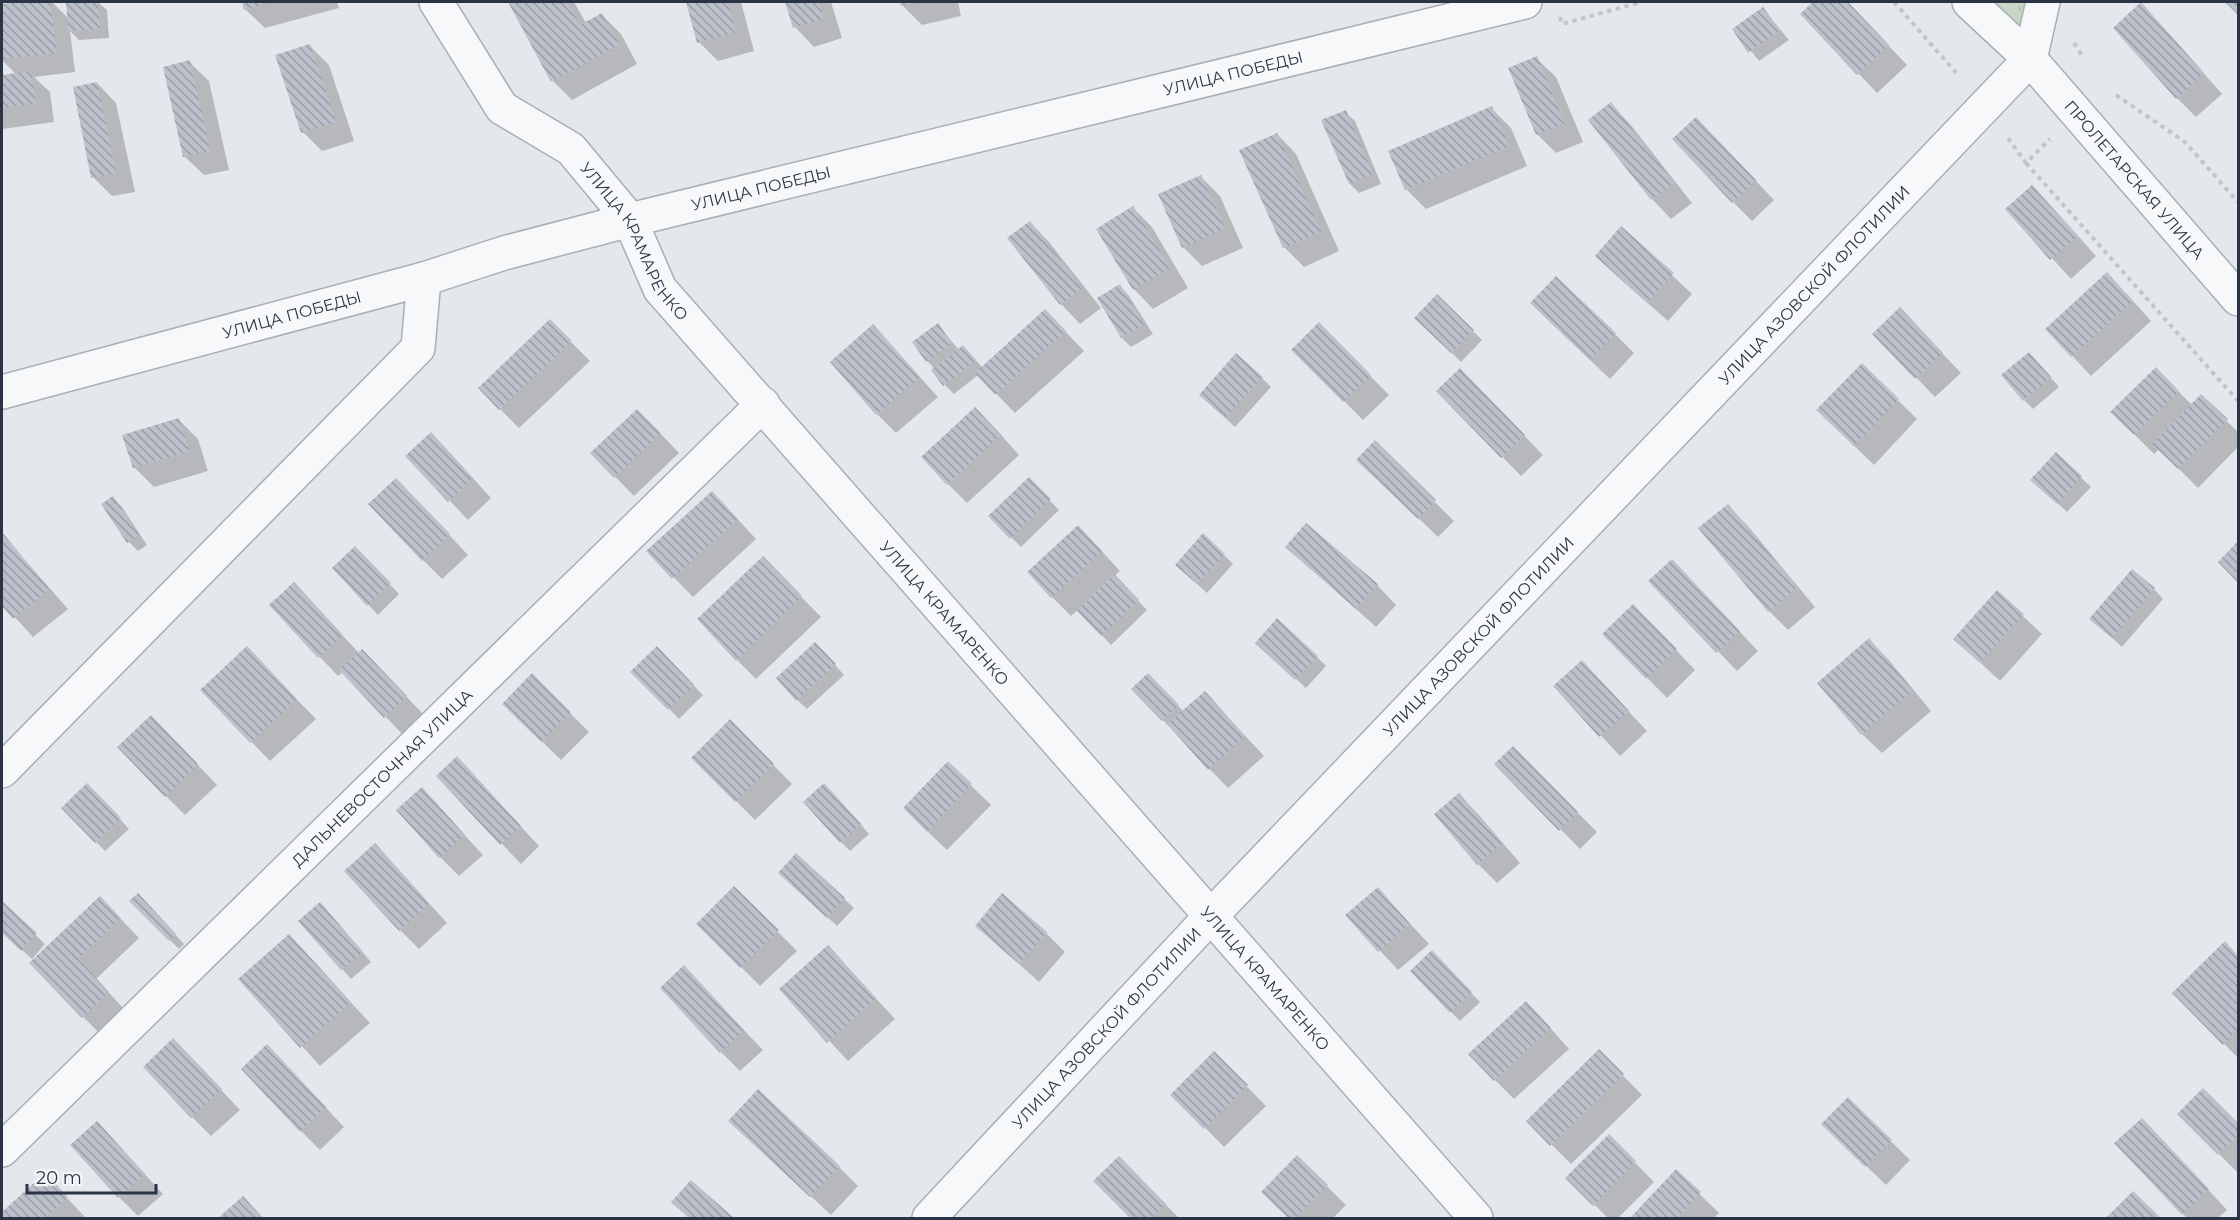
<svg xmlns="http://www.w3.org/2000/svg" width="2240" height="1220" font-family="Montserrat,sans-serif">
<defs>
<pattern id="grass-tufts" width="24" height="20" patternUnits="userSpaceOnUse" patternTransform="scale(1.5)"><rect width="24" height="20" fill="#c9d6c5"/><path d="M3 7l-1-3M5 7V3M7 7l1-3M15 17l-1-3M17 17v-4M19 17l1-3" fill="none" stroke="#adb8ab"/></pattern>
<pattern id="building-back-hatch" width="6" height="6" patternUnits="userSpaceOnUse" patternTransform="scale(1.5)"><rect width="6" height="6" fill="#bbc0ca"/><path d="M-1 5l2 2M0 0l6 6M5-1l2 2" fill="none" stroke="#989da6"/></pattern>
</defs>
<rect width="100%" height="100%" fill="#e4e7ec"/>
<path fill="url(#grass-tufts)" d="M1996,2H2024L2020,31Z"/>
<g fill="#0003">
<path d="M29,2H52L69,19L68,2H98L107,10L109,38L79,40L70,31L75,72L34,77L50,92L54,122L2,129V76L16,74L2,60V5Z"/>
<path d="M243,2H337L339,8L265,28L245,9Z"/>
<path d="M509,2H574L586,23L602,15L621,34L637,64L572,100L553,81Z"/>
<path d="M688,2H741L754,51L718,61L699,42Z"/>
<path d="M787,2H831L842,38L814,47L795,27Z"/>
<path d="M902,2H958L961,16L922,25L903,6Z"/>
<path d="M1815,2H1847L1907,65L1877,93L1802,14Z"/>
<path d="M1763,9L1789,40L1759,61L1734,29Z"/>
<path d="M2160,24L2222,94L2196,117L2177,98Z"/>
<path d="M309,45L329,65L354,141L322,151L303,132Z"/>
<path d="M1536,58L1556,77L1583,142L1556,153L1537,134Z"/>
<path d="M189,62L209,81L229,170L204,175L184,156Z"/>
<path d="M97,83L116,103L135,192L112,196L93,177Z"/>
<path d="M1611,104L1630,124L1692,203L1671,219L1652,199Z"/>
<path d="M1491,108L1511,128L1527,166L1426,209L1406,189Z"/>
<path d="M1345,112L1355,121L1381,184L1359,193L1350,184Z"/>
<path d="M1277,134L1296,154L1339,251L1304,267L1284,247Z"/>
<path d="M1715,138L1774,200L1752,221L1733,202Z"/>
<path d="M1201,177L1220,196L1243,248L1202,266L1183,247Z"/>
<path d="M2051,206L2096,256L2071,279L2007,209Z"/>
<path d="M1133,208L1152,227L1188,288L1153,309L1134,289Z"/>
<path d="M1030,222L1049,242L1101,308L1080,324L1061,304Z"/>
<path d="M1622,228L1692,294L1668,321L1616,275Z"/>
<path d="M1120,286L1129,296L1153,334L1131,347L1122,338L1099,299Z"/>
<path d="M2126,293L2151,321L2091,376L2047,329Z"/>
<path d="M1437,296L1482,340L1461,362L1416,317Z"/>
<path d="M1551,323L1615,334L1634,353L1610,379Z"/>
<path d="M1319,324L1389,395L1363,420L1293,350Z"/>
<path d="M938,325L959,350L972,356L983,368L1064,330L1084,351L1015,413L978,375L954,394L945,385L933,370L935,369L927,361Z"/>
<path d="M873,326L938,397L896,433L877,414Z"/>
<path d="M1919,329L1961,373L1935,397L1874,334Z"/>
<path d="M569,340L590,361L519,428L500,409Z"/>
<path d="M2038,363L2059,387L2033,409L2024,400Z"/>
<path d="M1862,365L1917,419L1874,465L1837,429Z"/>
<path d="M2156,369L2192,405L2201,396L2238,432V447L2198,488L2159,449L2154,454L2112,412Z"/>
<path d="M1460,370L1543,455L1521,476L1438,391Z"/>
<path d="M1262,378L1271,387L1235,427L1210,404Z"/>
<path d="M179,420L198,439L208,471L154,487L134,467Z"/>
<path d="M995,428L1019,455L967,503L948,484Z"/>
<path d="M657,430L679,453L634,496L592,453Z"/>
<path d="M1375,443L1454,521L1438,537L1378,479Z"/>
<path d="M450,453L491,498L468,520L449,500Z"/>
<path d="M2056,454L2091,487L2067,512L2042,489Z"/>
<path d="M1029,479L1059,510L1021,547L990,516Z"/>
<path d="M113,498L122,507L147,545L138,551L129,542Z"/>
<path d="M415,499L468,555L442,579L423,560Z"/>
<path d="M1728,506L1747,525L1815,607L1788,630L1769,611Z"/>
<path d="M731,512L756,539L693,597L648,551Z"/>
<path d="M1306,525L1377,585L1396,605L1376,627L1287,547Z"/>
<path d="M2,534L68,609L33,637L2,603Z"/>
<path d="M2238,543V581L2220,562Z"/>
<path d="M1097,546L1120,571L1114,576L1147,610L1111,645L1078,610L1071,616L1052,597Z"/>
<path d="M355,548L399,594L378,615L334,568Z"/>
<path d="M1224,555L1233,564L1207,593L1186,574Z"/>
<path d="M763,558L821,617L756,679L737,660Z"/>
<path d="M1691,580L1758,651L1737,671L1650,581Z"/>
<path d="M2154,589L2163,599L2122,647L2101,628Z"/>
<path d="M1998,593L2042,634L2000,681L1955,639Z"/>
<path d="M313,604L359,653L381,670L425,716L404,736L343,672L338,676L271,606Z"/>
<path d="M1652,625L1695,670L1667,698L1604,634Z"/>
<path d="M1869,640L1888,659L1931,711L1882,753L1862,734L1819,683Z"/>
<path d="M657,648L703,695L679,719L633,672Z"/>
<path d="M1267,652L1317,657L1326,666L1306,688Z"/>
<path d="M824,653L844,675L807,709L797,700Z"/>
<path d="M1582,662L1647,731L1620,756L1555,686Z"/>
<path d="M266,668L316,719L270,761L202,691Z"/>
<path d="M532,675L589,732L561,760L504,704Z"/>
<path d="M1148,675L1184,712L1205,693L1264,756L1228,788L1133,689Z"/>
<path d="M730,721L792,784L755,820L693,758Z"/>
<path d="M170,736L217,785L185,815L166,796Z"/>
<path d="M1513,748L1597,832L1580,849L1496,764Z"/>
<path d="M948,763L991,805L947,850L924,828Z"/>
<path d="M438,776L476,778L539,846L521,864Z"/>
<path d="M422,789L483,855L459,876L440,857Z"/>
<path d="M97,794L129,829L105,851L63,808Z"/>
<path d="M834,794L869,834L850,851L841,842Z"/>
<path d="M1459,795L1478,814L1520,863L1497,883L1478,864Z"/>
<path d="M796,855L854,908L837,926L789,882Z"/>
<path d="M394,865L447,923L419,949L400,930Z"/>
<path d="M734,888L797,951L760,986L698,924Z"/>
<path d="M1378,889L1429,944L1398,970L1347,915Z"/>
<path d="M131,901L147,904L184,944L179,949Z"/>
<path d="M2,903L45,944L32,959L2,932Z"/>
<path d="M329,913L371,962L351,979L300,921Z"/>
<path d="M119,917L139,938L96,979L127,1012L102,1036L31,963Z"/>
<path d="M977,926L1046,933L1065,952L1039,982Z"/>
<path d="M289,936L370,1023L320,1066L241,979Z"/>
<path d="M2225,943L2238,957V1058L2174,993Z"/>
<path d="M1432,952L1480,1002L1460,1021L1412,972Z"/>
<path d="M847,967L895,1019L848,1061L781,989Z"/>
<path d="M703,987L763,1050L740,1071L721,1052Z"/>
<path d="M1545,1022L1569,1049L1514,1099L1495,1080Z"/>
<path d="M1599,1051L1642,1095L1571,1164L1528,1121Z"/>
<path d="M1214,1053L1266,1106L1224,1147L1173,1095Z"/>
<path d="M192,1059L240,1110L211,1136L192,1117Z"/>
<path d="M286,1065L344,1127L320,1150L301,1131Z"/>
<path d="M2203,1090L2238,1125V1173L2179,1114Z"/>
<path d="M1848,1099L1910,1160L1886,1185L1843,1144Z"/>
<path d="M1609,1136L1654,1182L1618,1218H1608L1567,1178Z"/>
<path d="M2161,1139L2227,1210L2218,1218H2187L2116,1144Z"/>
<path d="M750,1140L839,1167L858,1186L831,1215Z"/>
<path d="M116,1143L163,1194L138,1216L119,1197Z"/>
<path d="M1297,1157L1346,1205L1333,1218H1290L1263,1192Z"/>
<path d="M1119,1158L1179,1218H1133L1095,1181Z"/>
<path d="M1676,1171L1719,1213L1714,1218H1632Z"/>
<path d="M45,1175L86,1218H3L2,1214Z"/>
<path d="M691,1182L732,1218H689L673,1202Z"/>
<path d="M2133,1193L2159,1218H2111L2109,1217Z"/>
<path d="M243,1199L263,1218H220Z"/>
</g>
<g fill="url(#building-back-hatch)">
<path d="M17,2H50L57,53L2,59V4Z"/>
<path d="M66,2H98L100,29L68,31Z"/>
<path d="M242,2H271L244,10Z"/>
<path d="M508,2H567L580,25L602,13L619,45L551,82Z"/>
<path d="M686,2H728L736,32L697,43Z"/>
<path d="M785,2H819L824,19L793,28Z"/>
<path d="M900,2H919L901,6Z"/>
<path d="M1813,2H1848L1889,45L1857,75L1800,14Z"/>
<path d="M2141,2L2204,73L2176,99L2113,28Z"/>
<path d="M2225,2H2238V15Z"/>
<path d="M1763,7L1780,30L1748,53L1732,29Z"/>
<path d="M310,44L336,122L301,133L275,55Z"/>
<path d="M1537,56L1564,123L1536,135L1508,68Z"/>
<path d="M190,60L210,151L183,157L163,67Z"/>
<path d="M31,71L36,103L2,108V75Z"/>
<path d="M97,82L116,173L91,178L73,87Z"/>
<path d="M1611,102L1674,183L1651,200L1588,120Z"/>
<path d="M1492,106L1509,146L1405,190L1388,151Z"/>
<path d="M1346,110L1373,174L1349,184L1321,120Z"/>
<path d="M1696,117L1756,180L1732,203L1672,139Z"/>
<path d="M1277,133L1321,232L1283,248L1239,150Z"/>
<path d="M1201,175L1225,228L1182,248L1158,194Z"/>
<path d="M2032,185L2078,236L2050,260L2005,209Z"/>
<path d="M1133,206L1170,268L1133,290L1096,229Z"/>
<path d="M1030,221L1082,288L1060,305L1007,238Z"/>
<path d="M1621,226L1674,273L1647,303L1595,256Z"/>
<path d="M2107,272L2133,301L2071,357L2045,329Z"/>
<path d="M1556,276L1616,333L1590,360L1530,303Z"/>
<path d="M1120,284L1144,325L1121,338L1097,298Z"/>
<path d="M1437,294L1474,330L1451,353L1414,318Z"/>
<path d="M1900,307L1943,353L1915,379L1872,334Z"/>
<path d="M1045,309L1066,331L995,395L975,373Z"/>
<path d="M550,319L572,341L499,410L478,388Z"/>
<path d="M1319,322L1371,375L1343,402L1291,350Z"/>
<path d="M938,323L952,343L926,362L912,342Z"/>
<path d="M873,324L920,377L876,415L830,362Z"/>
<path d="M963,345L976,360L943,386L931,370Z"/>
<path d="M2029,352L2051,377L2023,401L2001,375Z"/>
<path d="M1236,353L1263,377L1225,418L1199,395Z"/>
<path d="M1862,363L1899,399L1854,446L1816,410Z"/>
<path d="M2156,367L2179,391L2134,435L2110,412Z"/>
<path d="M1460,368L1525,435L1501,458L1436,391Z"/>
<path d="M2201,394L2228,419L2178,469L2152,444Z"/>
<path d="M975,407L1001,435L947,485L921,457Z"/>
<path d="M637,409L661,433L614,478L590,453Z"/>
<path d="M179,418L189,451L133,468L122,435Z"/>
<path d="M431,432L473,478L448,502L405,456Z"/>
<path d="M1375,440L1436,500L1418,519L1356,460Z"/>
<path d="M2056,452L2082,476L2057,504L2030,480Z"/>
<path d="M1029,477L1051,499L1010,539L988,516Z"/>
<path d="M396,478L450,534L422,561L368,504Z"/>
<path d="M712,491L738,519L672,579L646,551Z"/>
<path d="M113,496L139,535L127,543L101,504Z"/>
<path d="M1728,504L1797,587L1768,612L1698,528Z"/>
<path d="M1306,523L1378,584L1356,609L1285,547Z"/>
<path d="M1078,525L1102,551L1051,598L1027,572Z"/>
<path d="M2,532L49,589L13,619L2,606Z"/>
<path d="M1203,533L1225,554L1197,584L1175,565Z"/>
<path d="M2238,541V583L2218,562Z"/>
<path d="M355,546L391,583L367,606L332,568Z"/>
<path d="M763,556L802,596L736,661L697,619Z"/>
<path d="M1672,559L1740,631L1716,653L1648,581Z"/>
<path d="M2132,569L2155,588L2112,638L2089,619Z"/>
<path d="M1114,574L1139,600L1101,636L1077,611Z"/>
<path d="M294,582L343,635L318,658L269,605Z"/>
<path d="M1997,590L2024,614L1980,663L1953,639Z"/>
<path d="M1633,604L1677,649L1646,679L1602,634Z"/>
<path d="M1277,618L1318,656L1295,680L1255,643Z"/>
<path d="M1869,638L1913,690L1861,735L1817,683Z"/>
<path d="M815,642L836,664L796,701L776,678Z"/>
<path d="M247,646L297,699L250,743L200,690Z"/>
<path d="M657,646L694,685L668,710L630,672Z"/>
<path d="M362,649L407,696L384,718L339,670Z"/>
<path d="M1582,660L1629,711L1599,737L1553,686Z"/>
<path d="M532,673L571,712L541,742L502,704Z"/>
<path d="M1148,673L1179,705L1162,721L1131,689Z"/>
<path d="M1205,691L1245,736L1208,770L1167,724Z"/>
<path d="M151,715L198,764L165,797L117,747Z"/>
<path d="M730,719L774,764L735,802L691,758Z"/>
<path d="M1513,746L1578,812L1559,831L1494,764Z"/>
<path d="M457,756L521,826L500,845L436,776Z"/>
<path d="M948,761L972,784L927,832L903,808Z"/>
<path d="M87,783L121,818L95,843L61,808Z"/>
<path d="M824,783L861,824L840,843L803,802Z"/>
<path d="M422,787L465,835L439,858L396,810Z"/>
<path d="M1459,793L1502,843L1477,865L1434,814Z"/>
<path d="M375,843L429,903L399,931L344,871Z"/>
<path d="M796,853L845,898L827,918L778,873Z"/>
<path d="M734,886L779,930L740,968L696,924Z"/>
<path d="M1378,887L1410,924L1378,952L1345,915Z"/>
<path d="M138,893L176,934L169,941L129,901Z"/>
<path d="M1002,893L1047,932L1019,964L975,926Z"/>
<path d="M100,896L121,918L78,959L109,992L82,1018L29,963Z"/>
<path d="M2,901L37,933L21,951L2,933Z"/>
<path d="M320,902L363,952L341,970L298,921Z"/>
<path d="M289,934L351,1002L300,1048L238,979Z"/>
<path d="M2225,941L2238,956V1029L2223,1045L2172,993Z"/>
<path d="M828,945L876,998L827,1043L779,989Z"/>
<path d="M1432,950L1472,992L1450,1013L1410,971Z"/>
<path d="M684,965L744,1030L720,1053L660,988Z"/>
<path d="M1526,1001L1551,1028L1494,1081L1468,1054Z"/>
<path d="M173,1038L222,1089L191,1118L143,1067Z"/>
<path d="M267,1044L326,1107L300,1132L241,1069Z"/>
<path d="M1599,1049L1624,1074L1550,1146L1526,1121Z"/>
<path d="M1214,1051L1248,1085L1204,1129L1170,1095Z"/>
<path d="M2203,1088L2238,1123V1135L2218,1155L2177,1114Z"/>
<path d="M758,1089L840,1166L810,1197L728,1121Z"/>
<path d="M1848,1097L1892,1140L1865,1167L1821,1124Z"/>
<path d="M2142,1118L2209,1189L2182,1215L2114,1143Z"/>
<path d="M97,1121L145,1174L118,1198L70,1145Z"/>
<path d="M1609,1134L1636,1161L1593,1206L1565,1178Z"/>
<path d="M1297,1155L1328,1185L1295,1218H1288L1261,1192Z"/>
<path d="M1119,1156L1166,1204L1152,1218H1130L1093,1181Z"/>
<path d="M1676,1169L1701,1192L1677,1218H1630Z"/>
<path d="M45,1173L68,1197L45,1218H2V1212Z"/>
<path d="M691,1180L734,1218H689L671,1202Z"/>
<path d="M2133,1191L2161,1218L2107,1217Z"/>
<path d="M243,1196L263,1218H218Z"/>
</g>
<g fill="none" stroke-linecap="round" stroke-linejoin="round">
<g stroke="#a9aeb7" stroke-width="36">
<g id="minor">
<path id="s1" d="M436,2L502,108L571,149L630,220L660,289L1476,1218"/>
<path id="s2" d="M1969,2L2030,59L2238,299"/>
<path d="M2030,59L2043,2"/>
<path d="M2,771L418,348L424,279"/>
<path id="s3" d="M2,1150L763,404"/>
<path id="s4" d="M929,1218L1210,917L2030,59"/>
</g>
</g>
<g stroke="#a9aeb7" stroke-width="36">
<g id="tertiary">
<path id="s5" d="M2,392L424,279L504,253L630,220L1525,2"/>
</g>
</g>
<g stroke="#c2c5cb" stroke-width="4" stroke-dasharray="4.5 4.5" stroke-linecap="butt">
<path d="M1894,2L1959,76"/>
<path d="M1560,17L1562,24L1641,2"/>
<path d="M2074,43L2083,57"/>
<path d="M2116,95L2185,142L2238,202"/>
<path d="M2008,138L2026,163L2050,139"/>
<path d="M2026,163L2238,401"/>
</g>
<use href="#minor" stroke="#f7f8fa" stroke-width="33"/>
<use href="#tertiary" stroke="#f7f8fa" stroke-width="33"/>
</g>
<g text-anchor="middle" dominant-baseline="central" stroke-width="5" stroke-linejoin="round" paint-order="stroke">
<g font-size="16" fill="#2b3445" stroke="#f4f6f9">
<text stroke="none"><textPath href="#s5" startOffset="1272">УЛИЦА ПОБЕДЫ</textPath></text>
<text stroke="none"><textPath href="#s2" startOffset="243">ПРОЛЕТАРСКАЯ УЛИЦА</textPath></text>
<text stroke="none"><textPath href="#s5" startOffset="786">УЛИЦА ПОБЕДЫ</textPath></text>
<text stroke="none"><textPath href="#s1" startOffset="318">УЛИЦА КРАМАРЕНКО</textPath></text>
<text stroke="none"><textPath href="#s4" startOffset="1286">УЛИЦА АЗОВСКОЙ ФЛОТИЛИИ</textPath></text>
<text stroke="none"><textPath href="#s5" startOffset="300">УЛИЦА ПОБЕДЫ</textPath></text>
<text stroke="none"><textPath href="#s1" startOffset="804">УЛИЦА КРАМАРЕНКО</textPath></text>
<text stroke="none"><textPath href="#s4" startOffset="800">УЛИЦА АЗОВСКОЙ ФЛОТИЛИИ</textPath></text>
<text stroke="none"><textPath href="#s3" startOffset="532">ДАЛЬНЕВОСТОЧНАЯ УЛИЦА</textPath></text>
<text stroke="none"><textPath href="#s1" startOffset="1290">УЛИЦА КРАМАРЕНКО</textPath></text>
<text stroke="none"><textPath href="#s4" startOffset="260">УЛИЦА АЗОВСКОЙ ФЛОТИЛИИ</textPath></text>
</g>
</g>
<rect width="2240" height="1220" fill="none" stroke="#2b3445" stroke-width="6"/>
<path d="M27 1184v9h129v-9" fill="none" stroke="#2b3445" stroke-width="3"/>
<text x="36" y="1184" font-size="18" fill="#2b3445" stroke="#f4f6f9" stroke-width="4.5" paint-order="stroke">20 m</text>
</svg>
